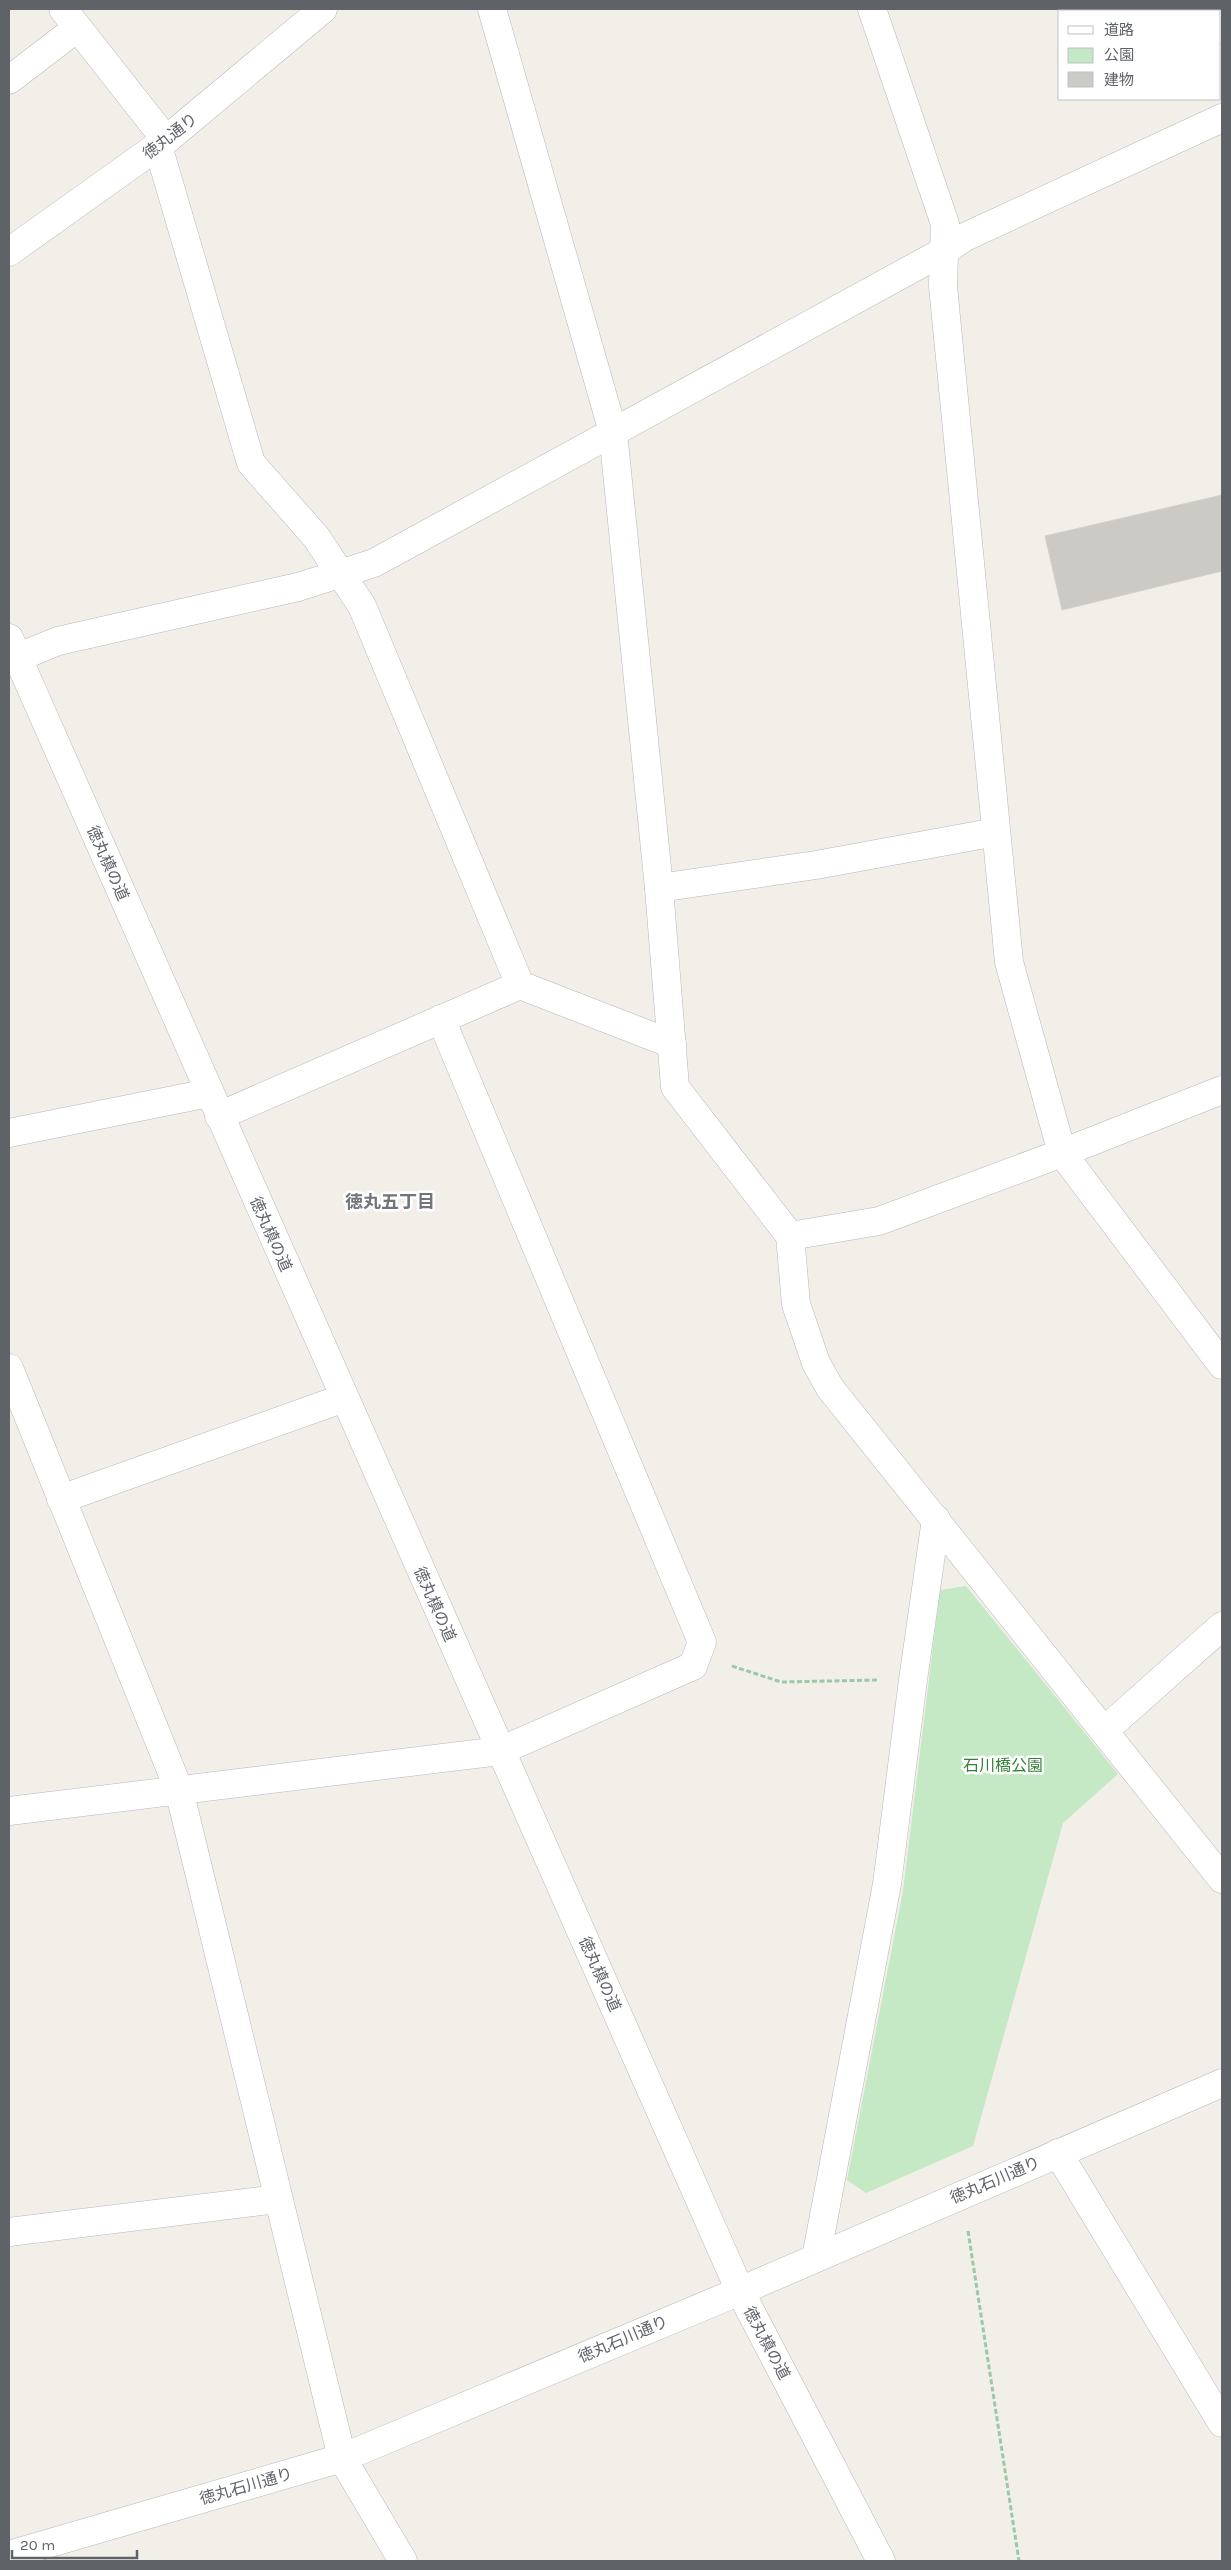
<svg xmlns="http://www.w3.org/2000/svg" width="1231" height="2570" font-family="Karla,'Noto Sans JP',sans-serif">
<rect width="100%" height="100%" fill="#f1efe8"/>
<path fill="#c5e8c5" d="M966,1586L1118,1774L1063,1823L973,2146L866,2193L847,2180L903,1891L940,1590Z"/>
<path fill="#cccac5" stroke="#d6d1c6" d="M1222,495V571L1062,610L1045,536Z"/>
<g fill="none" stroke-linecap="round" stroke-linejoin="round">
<g stroke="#b5b8bc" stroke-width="29">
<g id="minor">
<path d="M63,9L166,140"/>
<path d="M492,9L613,432L659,888L675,1087L790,1236L796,1304L816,1363L830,1388L1222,1879"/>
<path d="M872,9L945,224L943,286L1009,962L1062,1153L1222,1365"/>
<path d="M1220,16L1222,29"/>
<path d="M9,80L77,28"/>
<path d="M158,146L251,463L316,537L362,606L520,985L672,1044"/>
<path d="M9,252L166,140L323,9"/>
<path d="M9,638L740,2291L881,2561"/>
<path d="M9,661L58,641L298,587L374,563L946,250L965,237L1222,118"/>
<path d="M659,888L816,865L996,832"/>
<path d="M219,1116L520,985"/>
<path d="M9,1133L209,1093"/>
<path d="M790,1236L879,1221L1062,1153L1222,1090"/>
<path d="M9,1368L179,1790L342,2458L403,2561"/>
<path d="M61,1499L344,1398"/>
<path d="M1105,1730L1222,1626"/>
<path d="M9,1811L500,1751L693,1666L702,1642L441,1019"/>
<path d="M1058,2153L1222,2423"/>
<path d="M9,2232L278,2199"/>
<path d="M816,2258L887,1884L913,1680L936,1519"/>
<path d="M9,2555L342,2458L740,2291L1222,2083"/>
</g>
</g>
<g stroke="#9cc7a9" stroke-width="3" stroke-dasharray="5 2.5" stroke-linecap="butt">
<path d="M732,1666L781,1682L878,1680"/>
<path d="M968,2231L1019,2561"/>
</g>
<use href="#minor" stroke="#fff" stroke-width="28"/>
</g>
<g text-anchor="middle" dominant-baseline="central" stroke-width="5" stroke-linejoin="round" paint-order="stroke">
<g font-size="16" fill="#5f6368" stroke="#fff">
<text transform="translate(170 136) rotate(-38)">徳丸通り</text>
<text transform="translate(108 863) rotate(66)">徳丸槙の道</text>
<text transform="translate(271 1234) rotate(66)">徳丸槙の道</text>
<text transform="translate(435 1604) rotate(66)">徳丸槙の道</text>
<text transform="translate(600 1974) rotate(66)">徳丸槙の道</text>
<text transform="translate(995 2180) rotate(-23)">徳丸石川通り</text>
<text transform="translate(623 2339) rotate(-23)">徳丸石川通り</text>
<text transform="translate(767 2343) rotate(62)">徳丸槙の道</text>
<text transform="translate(246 2486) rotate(-16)">徳丸石川通り</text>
</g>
<g font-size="16" fill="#348238" stroke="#fff">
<text x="1003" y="1765">石川橋公園</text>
</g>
<g font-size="18" font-weight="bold" fill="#70757a" stroke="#fff">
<text x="390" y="1202">徳丸五丁目</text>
</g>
</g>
<rect width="1231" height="2570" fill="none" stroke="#5f6368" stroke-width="20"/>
<rect x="1058" y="10" width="162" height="90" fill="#ffffff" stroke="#bfc1c3"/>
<rect x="1068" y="26" width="25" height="8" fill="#ffffff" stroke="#bfc1c3"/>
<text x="1104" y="35" font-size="15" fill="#5f6368">道路</text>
<rect x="1068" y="48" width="25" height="15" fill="#c5e8c5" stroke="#bfc1c3"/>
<text x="1104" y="60" font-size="15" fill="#5f6368">公園</text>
<rect x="1068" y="72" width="25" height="15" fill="#cccac5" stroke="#bfc1c3"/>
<text x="1104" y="85" font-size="15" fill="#5f6368">建物</text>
<path d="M12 2550v8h125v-8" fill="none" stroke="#5f6368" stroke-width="2.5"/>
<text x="20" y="2550" font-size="15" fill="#5f6368" stroke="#ffffff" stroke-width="4" paint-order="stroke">20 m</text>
</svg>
